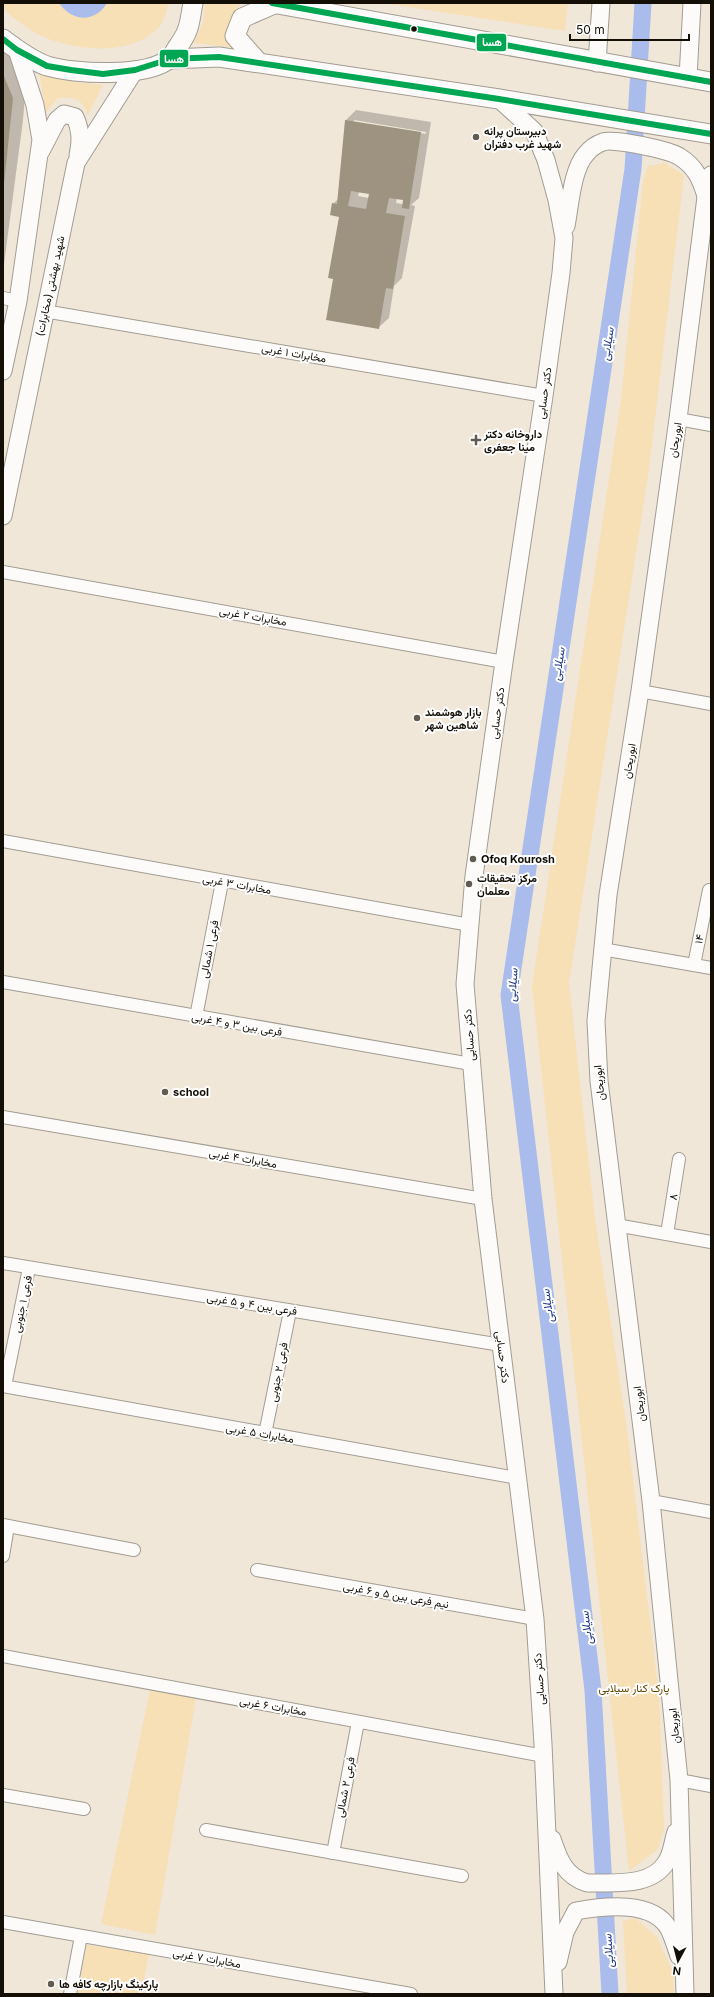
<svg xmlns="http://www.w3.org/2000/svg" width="714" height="1997" font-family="Inter,Vazirmatn,sans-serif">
<rect width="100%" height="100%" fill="#f0e7d9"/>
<g fill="#f7dfb6">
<path d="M3,3H168V5C166,14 164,23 157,29C130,56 76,51 44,37C34,33 27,27 18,21C13,17 3,11 3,3Z"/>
<path d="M205,3H241C227,19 228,27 230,47L194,43L203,22Z"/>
<path d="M382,3H568L565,31Z"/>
<path d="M39,72L74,82L103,85L88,115C82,99 75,96 58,98L46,112Z"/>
<path d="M665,163L684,175L649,469L569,983L595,1219L626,1422L659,1696L664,1828L658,1849L629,1871L532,986L621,400L643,181L648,166Z"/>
<path d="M150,1690L196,1698L155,1935L101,1924Z"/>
<path d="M635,1918L657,1937L673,1972L674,1994H627L623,1921Z"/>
<path d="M87,1945L149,1954L141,1994H77Z"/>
</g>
<path fill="#aabcec" d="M59,3H107C95,23 72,22 59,3Z"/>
<g fill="#0003" fill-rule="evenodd">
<path d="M3,40L26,84L23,120L3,272Z"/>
<path d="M356,110L431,122L419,198L411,205L415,206L402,278L394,286L389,318L378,328L335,278L340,216L333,204L339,198L346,120ZM354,120L426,132V134L354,122ZM359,192L370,193L369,198L358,196ZM397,198L404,199L403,204L396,203Z"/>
</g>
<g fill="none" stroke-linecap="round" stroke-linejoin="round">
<path stroke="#aabcec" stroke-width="17" d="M610,1994L593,1690L509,995L633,169L643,3"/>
</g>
<g fill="#9d9380" fill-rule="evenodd">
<path d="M3,74L13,98L4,184H3Z"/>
<path d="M345,120L421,132L409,209L402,208L403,200L389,198L386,213L405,216L393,289L386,288L379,329L326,320L333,279L328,278L339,217L330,215L332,203L337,204ZM351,191L369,194L366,209L348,206Z"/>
</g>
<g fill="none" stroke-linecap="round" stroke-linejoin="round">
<g stroke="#a29c92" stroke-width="14">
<g id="minor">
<path d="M3,298L18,301"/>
<path d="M44,311L544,396"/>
<path d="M678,419L711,425"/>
<path d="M3,572L504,662"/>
<path d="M640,691L711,704"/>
<path d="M3,841L470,925"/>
<path d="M602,949L711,968"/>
<path d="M694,965L709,890"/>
<path d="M3,982L471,1064"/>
<path d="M196,1017L222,882"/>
<path d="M3,1117L483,1199"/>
<path d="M616,1225L711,1242"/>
<path d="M667,1234L679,1159"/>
<path d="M3,1263L501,1345"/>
<path d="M3,1386L517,1478"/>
<path d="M5,1386L29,1268"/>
<path d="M265,1434L290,1311"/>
<path d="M651,1501L711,1512"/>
<path d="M3,1525L134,1550"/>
<path d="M3,1556L8,1526"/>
<path d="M257,1570L535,1619"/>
<path d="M3,1656L544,1756"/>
<path d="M679,1780L711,1786"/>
<path d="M3,1795L84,1809"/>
<path d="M206,1830L462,1876"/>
<path d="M333,1853L358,1722"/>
<path d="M3,1922L411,1994"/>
<path d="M70,1994L81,1936"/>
</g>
</g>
<g stroke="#a29c92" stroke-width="19">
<g id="secondary">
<path d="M597,63L601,3"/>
<path d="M688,78L692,3"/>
<path d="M499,99L534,131L546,160L557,200L564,238L561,273L544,396L504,662L474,876L465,984L483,1199L535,1619L543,1744L554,1994"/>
<path d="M41,151L57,120L64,114L75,117C81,130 81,141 78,155"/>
<path d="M566,226C570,206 572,169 586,154C590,149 597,144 603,142C613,138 670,150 680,157C696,167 701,180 706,196"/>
<path d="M3,371L18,301L41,140L35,105L17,50"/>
<path d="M3,516L76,163L135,70"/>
<path d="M552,1839C559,1860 565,1876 587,1883C612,1882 652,1888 667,1861C672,1853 673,1841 676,1832"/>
<path d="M558,1962L565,1932L576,1911C604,1906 653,1900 669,1929C673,1937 676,1947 679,1956"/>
<path d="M685,1994L679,1780L651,1501L599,1081L596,1021L608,895L640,691L678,419L706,197L711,175"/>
</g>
</g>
<g stroke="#a29c92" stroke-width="21">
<g id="primary">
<path d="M272,3L711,82"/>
<path d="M3,39C16,49 31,60 47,66C74,74 148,78 170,58C173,56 175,51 177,48C190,30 189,25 193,3"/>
<path d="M170,59L219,57L499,99L711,134"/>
<path d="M258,62L235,36L242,18L274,4"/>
</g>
</g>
<use href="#minor" stroke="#fdfbf9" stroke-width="12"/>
<use href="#secondary" stroke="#fdfbf9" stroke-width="17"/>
<use href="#primary" stroke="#fdfbf9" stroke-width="19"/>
<g stroke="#fff" stroke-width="9">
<g id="bus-1">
<path d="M272,3L711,82"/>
<path d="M3,39L17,50L47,66L71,70L103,74L135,70L170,59L219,57L499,99L711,134"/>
</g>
</g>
<use href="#bus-1" stroke="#00a651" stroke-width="6"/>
</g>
<circle fill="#140f06" stroke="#fff" stroke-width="1.5" cx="414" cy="29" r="3.5"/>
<g fill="#615b50" stroke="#fff" stroke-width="1.5">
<circle cx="476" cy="137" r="4"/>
<path d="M474 434h4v4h4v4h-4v4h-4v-4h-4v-4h4z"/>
<circle cx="417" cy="718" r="4"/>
<circle cx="473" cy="859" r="4"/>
<circle cx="469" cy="884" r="4"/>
<circle cx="165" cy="1092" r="4"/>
<circle cx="51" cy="1984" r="4"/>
</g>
<g text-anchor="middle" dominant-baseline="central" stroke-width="4" stroke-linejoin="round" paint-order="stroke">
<g font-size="11" font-weight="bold" fill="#140f06" stroke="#fff" text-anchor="start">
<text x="484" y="131">دبیرستان پرانه<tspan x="484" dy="13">شهید غرب دفتران</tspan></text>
<text x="484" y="434">داروخانه دکتر<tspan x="484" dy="13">مینا جعفری</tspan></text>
<text x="425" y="712">بازار هوشمند<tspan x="425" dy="13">شاهین شهر</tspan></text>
<text x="481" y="859">Ofoq Kourosh</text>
<text x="477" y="878">مرکز تحقیقات<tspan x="477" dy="13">معلمان</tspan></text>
<text x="173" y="1092">school</text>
<text x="59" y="1984">پارکینگ بازارچه کافه ها</text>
</g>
<g font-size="11" fill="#140f06" stroke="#fff">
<text transform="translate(50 286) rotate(-78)">شهید بهشتی (مخابرات)</text>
<text transform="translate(294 353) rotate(10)">مخابرات ۱ غربی</text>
<text transform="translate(544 393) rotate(-82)">دکتر حسابی</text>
<text transform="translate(675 440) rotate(-81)">ابوریحان</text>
<text transform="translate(253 616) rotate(10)">مخابرات ۲ غربی</text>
<text transform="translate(497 713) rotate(-82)">دکتر حسابی</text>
<text transform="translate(629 761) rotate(-81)">ابوریحان</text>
<text transform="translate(237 884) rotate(10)">مخابرات ۳ غربی</text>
<text transform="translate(699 939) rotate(-78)">۱۴</text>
<text transform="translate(209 949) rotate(-79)">فرعی ۱ شمالی</text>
<text transform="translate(237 1024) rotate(10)">فرعی بین ۳ و ۴ غربی</text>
<text transform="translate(469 1035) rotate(-94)">دکتر حسابی</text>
<text transform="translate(599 1083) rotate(-96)">ابوریحان</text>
<text transform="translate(243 1158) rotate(10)">مخابرات ۴ غربی</text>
<text transform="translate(673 1197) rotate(-81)">۸</text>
<text transform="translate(22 1304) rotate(-78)">فرعی ۱ جنوبی</text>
<text transform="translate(252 1304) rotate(9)">فرعی بین ۴ و ۵ غربی</text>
<text transform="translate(503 1357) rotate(83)">دکتر حسابی</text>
<text transform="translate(278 1372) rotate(-79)">فرعی ۲ جنوبی</text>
<text transform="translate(639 1404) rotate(-97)">ابوریحان</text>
<text transform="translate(260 1433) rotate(10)">مخابرات ۵ غربی</text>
<text transform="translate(396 1595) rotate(10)">نیم فرعی بین ۵ و ۶ غربی</text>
<text transform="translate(539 1679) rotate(-94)">دکتر حسابی</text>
<text transform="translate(273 1706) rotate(10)">مخابرات ۶ غربی</text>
<text transform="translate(674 1726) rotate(-96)">ابوریحان</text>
<text transform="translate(345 1787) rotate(-79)">فرعی ۲ شمالی</text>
<text transform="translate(207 1958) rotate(10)">مخابرات ۷ غربی</text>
</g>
<g font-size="11" fill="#624500" stroke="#fff">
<text x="634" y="1688">پارک کنار سیلابی</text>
</g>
<g font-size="12" font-style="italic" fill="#1f378b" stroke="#fff">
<text transform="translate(607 344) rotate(-81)">سیلابی</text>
<text transform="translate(558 664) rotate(-81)">سیلابی</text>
<text transform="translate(512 985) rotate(-86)">سیلابی</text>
<text transform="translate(547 1306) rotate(-97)">سیلابی</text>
<text transform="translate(586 1628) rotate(-97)">سیلابی</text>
<text transform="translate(608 1951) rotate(-93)">سیلابی</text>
</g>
</g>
<g stroke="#fff" stroke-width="1.5">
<rect x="476" y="33" width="31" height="19" rx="4" fill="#00a651"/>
<rect x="159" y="49" width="30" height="19" rx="4" fill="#00a651"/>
</g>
<g font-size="11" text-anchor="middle" font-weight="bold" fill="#fff">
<text x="492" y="46">هسا</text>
<text x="174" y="63">هسا</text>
</g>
<rect width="714" height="1997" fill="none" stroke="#140f06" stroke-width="8"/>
<g transform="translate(678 1961) rotate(187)" stroke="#ffffff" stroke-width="3" paint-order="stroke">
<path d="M0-3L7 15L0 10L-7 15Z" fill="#140f06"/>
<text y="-6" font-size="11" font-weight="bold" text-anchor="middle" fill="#140f06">N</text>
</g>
<path d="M570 34v6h119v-6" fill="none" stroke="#140f06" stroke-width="2"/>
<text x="576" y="34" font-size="12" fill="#140f06" stroke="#ffffff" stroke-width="3" paint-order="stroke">50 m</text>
</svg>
